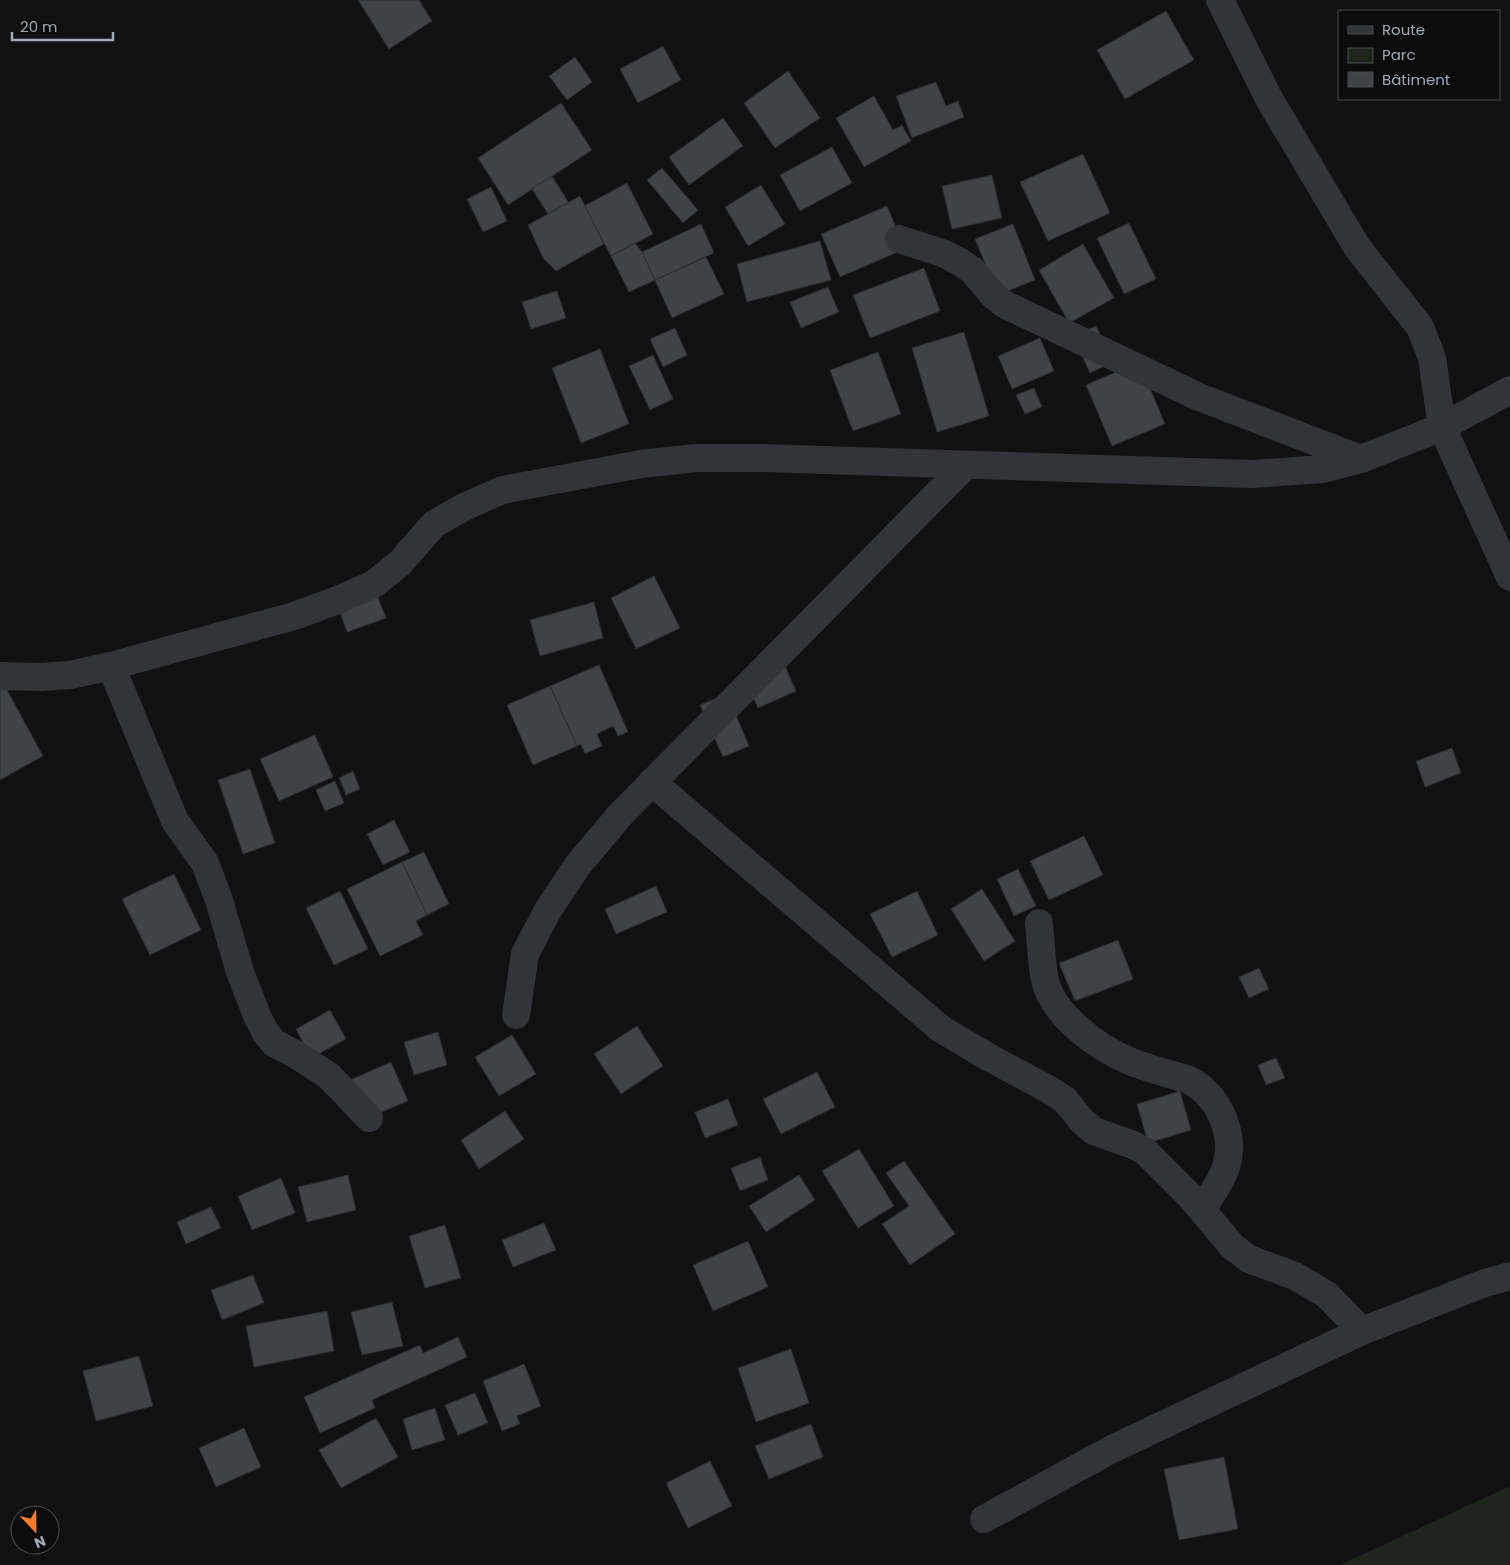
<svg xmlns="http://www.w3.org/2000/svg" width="1510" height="1565" font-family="Poppins,sans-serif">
<rect width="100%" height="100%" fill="#111112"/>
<path fill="#1e251d" d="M1510,1486V1565H1340Z"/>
<g fill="#404245" stroke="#2b2c2e">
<path d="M358,0H419L432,21L389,49Z"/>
<path d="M1166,11L1194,60L1125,99L1097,50Z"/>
<path d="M663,46L681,80L638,103L620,69Z"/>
<path d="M575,57L592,82L567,100L549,76Z"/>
<path d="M788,71L820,118L775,148L744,103Z"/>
<path d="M936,82L946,106L958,101L964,117L912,138L896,96Z"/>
<path d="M874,96L893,130L902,125L911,141L864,167L836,118Z"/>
<path d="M561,103L592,150L508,205L478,158Z"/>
<path d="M723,118L743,146L689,185L669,157Z"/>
<path d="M832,147L852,183L800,211L780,175Z"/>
<path d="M1083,154L1110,213L1048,241L1020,182Z"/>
<path d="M662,168L698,210L683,223L647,180Z"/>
<path d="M992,175L1002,218L952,229L942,186Z"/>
<path d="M552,176L569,203L548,214L532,189Z"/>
<path d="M627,183L653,234L611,256L584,206Z"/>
<path d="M761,185L785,224L748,246L725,207Z"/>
<path d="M491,187L507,221L483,232L467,199Z"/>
<path d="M580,196L604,244L556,271L543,258L528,225Z"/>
<path d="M887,206L905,249L840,277L821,234Z"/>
<path d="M1129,223L1156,279L1124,294L1097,238Z"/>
<path d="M701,224L714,253L655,280L642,252Z"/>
<path d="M1013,224L1035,280L998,295L975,239Z"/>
<path d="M820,241L831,280L747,302L737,264Z"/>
<path d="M635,243L642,252L655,280L629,292L611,256Z"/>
<path d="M1083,244L1114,298L1069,323L1039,270Z"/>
<path d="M706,257L724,294L672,318L655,280Z"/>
<path d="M924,268L940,311L870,338L853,295Z"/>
<path d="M828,287L839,312L801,328L790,302Z"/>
<path d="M557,291L566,318L531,329L522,302Z"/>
<path d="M1096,326L1113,362L1090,373L1073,336Z"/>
<path d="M675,328L687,355L663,367L650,339Z"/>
<path d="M964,332L989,416L937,432L912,348Z"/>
<path d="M1040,338L1054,371L1012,389L998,356Z"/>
<path d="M600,349L629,424L581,443L552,368Z"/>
<path d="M878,352L901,414L853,431L830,370Z"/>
<path d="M653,355L673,399L650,410L629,366Z"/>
<path d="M1139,362L1165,424L1112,446L1086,385Z"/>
<path d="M1034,388L1042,407L1025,414L1016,395Z"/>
<path d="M654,576L680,628L636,649L611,598Z"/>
<path d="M377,595L386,618L347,632L339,609Z"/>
<path d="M594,602L603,638L540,656L530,620Z"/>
<path d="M782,659L796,691L758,708L744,676Z"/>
<path d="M599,665L628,732L618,736L613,726L597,734L602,746L585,754L581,744L577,746L550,686Z"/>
<path d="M0,677L43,756L0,780Z"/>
<path d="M550,686L577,746L533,765L507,705Z"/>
<path d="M727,694L749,746L723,757L700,705Z"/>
<path d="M315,735L333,777L279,801L260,759Z"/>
<path d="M1452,748L1461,773L1425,787L1416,761Z"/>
<path d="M250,769L275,843L243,854L218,780Z"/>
<path d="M353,771L360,789L346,795L339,778Z"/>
<path d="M335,781L344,803L325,811L316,790Z"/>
<path d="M394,820L410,852L383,865L367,834Z"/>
<path d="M1084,836L1103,875L1049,900L1030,861Z"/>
<path d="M424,852L449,904L427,915L402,862Z"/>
<path d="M402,862L427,915L416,921L423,935L380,956L347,889Z"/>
<path d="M1018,869L1036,906L1014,916L997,879Z"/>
<path d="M174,874L201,930L150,955L122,899Z"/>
<path d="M656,886L667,912L616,934L605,909Z"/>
<path d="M982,889L1015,941L984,961L951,909Z"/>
<path d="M340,891L368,949L334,965L306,908Z"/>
<path d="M917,891L938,935L892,957L870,914Z"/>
<path d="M1118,940L1133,979L1075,1001L1059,963Z"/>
<path d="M1259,968L1269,989L1249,998L1239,977Z"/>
<path d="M330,1010L346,1039L311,1058L296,1029Z"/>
<path d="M637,1026L663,1066L621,1094L594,1054Z"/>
<path d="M438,1032L447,1065L414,1075L404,1042Z"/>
<path d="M512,1035L536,1074L499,1096L475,1057Z"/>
<path d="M1276,1058L1285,1078L1266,1085L1258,1065Z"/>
<path d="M391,1062L408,1101L372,1116L341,1084Z"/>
<path d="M817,1072L835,1107L781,1134L763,1099Z"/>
<path d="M1180,1091L1191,1130L1148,1143L1137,1104Z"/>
<path d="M728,1099L738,1125L705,1138L695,1112Z"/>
<path d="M505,1111L524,1139L479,1169L461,1140Z"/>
<path d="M859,1149L894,1206L858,1228L822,1171Z"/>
<path d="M760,1157L768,1180L740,1191L731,1168Z"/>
<path d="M904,1161L955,1234L910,1265L882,1224L909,1206L886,1173Z"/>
<path d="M348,1175L356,1210L307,1222L298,1187Z"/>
<path d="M799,1175L815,1200L766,1232L749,1206Z"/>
<path d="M281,1178L295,1213L252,1230L238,1196Z"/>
<path d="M211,1207L221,1228L186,1244L177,1222Z"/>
<path d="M544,1223L556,1250L513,1267L502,1240Z"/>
<path d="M445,1225L461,1278L425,1288L409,1236Z"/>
<path d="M748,1241L768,1287L713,1311L693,1265Z"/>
<path d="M253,1275L264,1303L222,1320L211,1290Z"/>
<path d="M392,1302L403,1346L362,1355L351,1312Z"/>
<path d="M327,1311L334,1351L254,1367L246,1326Z"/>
<path d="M458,1337L467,1357L372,1400L375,1408L320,1433L304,1397L420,1345L423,1353Z"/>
<path d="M791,1349L809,1403L756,1422L738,1368Z"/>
<path d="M139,1356L153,1406L96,1421L83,1371Z"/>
<path d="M524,1364L541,1406L517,1416L520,1424L502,1431L483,1381Z"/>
<path d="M475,1393L488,1423L458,1435L445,1405Z"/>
<path d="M435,1408L445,1440L412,1450L403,1419Z"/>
<path d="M376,1418L398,1457L341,1488L319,1450Z"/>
<path d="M811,1424L823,1457L769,1479L755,1446Z"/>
<path d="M244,1428L261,1467L216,1487L199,1448Z"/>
<path d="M1224,1457L1238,1529L1179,1540L1164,1469Z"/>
<path d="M710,1461L732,1506L688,1528L666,1483Z"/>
</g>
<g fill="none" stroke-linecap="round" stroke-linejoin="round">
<g stroke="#323437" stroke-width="28">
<path d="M1220,0L1268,97L1357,247L1420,327L1432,358L1442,427L1510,577"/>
<path d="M899,239L945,254L960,262L972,270L993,295L1004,304L1199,397L1361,459"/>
<path d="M111,666L175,821L205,863L219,900L240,972L258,1018L266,1033L274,1043L295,1054L329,1076L369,1118"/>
<path d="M0,676L40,677L70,675L111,666L294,616L335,601L374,584L400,563L434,524L464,507L502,490L641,464L696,458H761L1253,474L1323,469L1361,459L1442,427L1510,390"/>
<path d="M652,782L941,1029L990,1058L1048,1089L1065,1100L1082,1121L1094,1131L1133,1145L1145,1151L1191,1197L1232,1246L1249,1259L1295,1276L1327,1295L1362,1331"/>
<path d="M1039,923C1041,941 1041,962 1045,980C1052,1014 1097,1047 1127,1060C1147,1069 1169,1073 1189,1080C1220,1096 1237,1137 1225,1170C1220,1183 1209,1198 1202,1210"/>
<path d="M516,1015L525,954L548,910L578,865L621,814L966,465"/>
<path d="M984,1519L1112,1449L1362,1331L1485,1283L1510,1276"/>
</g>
</g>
<rect x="1338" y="10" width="162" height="90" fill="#0c0c0d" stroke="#484c4f"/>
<rect x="1348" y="26" width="25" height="8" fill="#323437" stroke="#484c4f"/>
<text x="1382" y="35" font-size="15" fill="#a2abb3">Route</text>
<rect x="1348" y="48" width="25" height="15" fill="#1e251d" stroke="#484c4f"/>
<text x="1382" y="60" font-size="15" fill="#a2abb3">Parc</text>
<rect x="1348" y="72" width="25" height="15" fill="#404245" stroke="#484c4f"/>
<text x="1382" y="85" font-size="15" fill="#a2abb3">Bâtiment</text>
<g transform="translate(35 1530) rotate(158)"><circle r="24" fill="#0c0c0d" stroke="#484c4f"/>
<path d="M0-4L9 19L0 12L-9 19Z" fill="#f37d28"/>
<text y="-8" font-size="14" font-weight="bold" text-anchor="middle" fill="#a2abb3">N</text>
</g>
<path d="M12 32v8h101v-8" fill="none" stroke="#a2abb3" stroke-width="2.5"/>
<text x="20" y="32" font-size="15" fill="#a2abb3" stroke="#0c0c0d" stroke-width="4" paint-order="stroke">20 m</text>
</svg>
